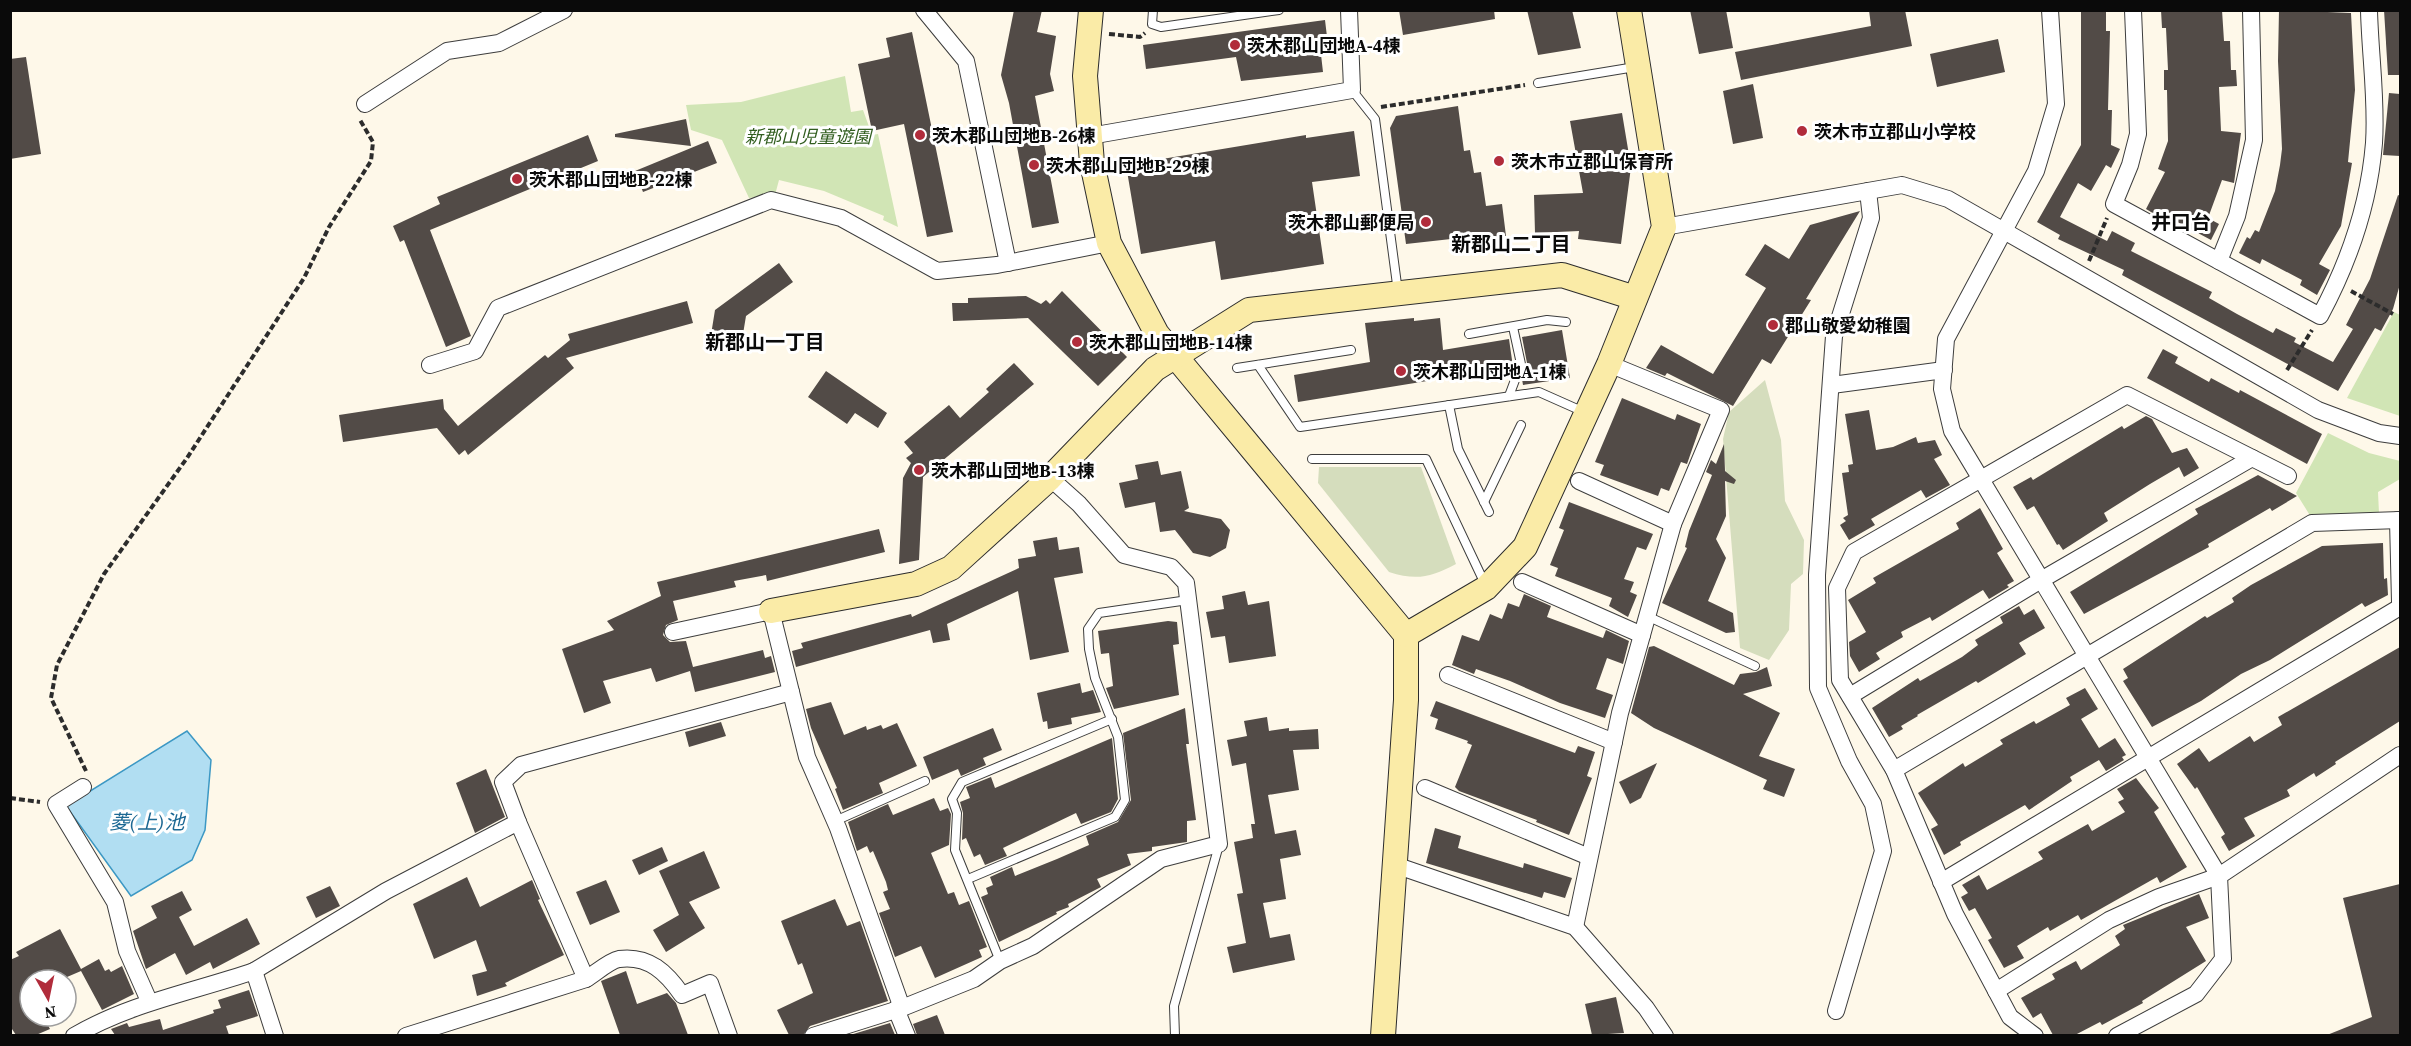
<svg xmlns="http://www.w3.org/2000/svg" width="2411" height="1046" font-family="'Source Serif 4','Noto Sans JP',serif">
<rect width="100%" height="100%" fill="#fef8e9"/>
<g fill="#d1e5b5">
<path d="M845,76L851,112L863,110L872,135L878,134L898,227L883,220L884,216L824,191L779,180L775,195L749,198L722,140L691,130L686,105L741,102Z"/>
<path d="M2394,312L2400,315V416L2347,398Z"/>
<path d="M2328,433L2369,453L2400,461V479L2378,492L2379,513L2311,517L2296,493Z"/>
</g>
<g fill="#d5ddbd">
<path d="M1765,380L1781,440L1785,501L1804,540L1803,574L1791,584L1789,630L1769,660L1740,648L1723,439L1729,412Z"/>
<path d="M1319,467H1421L1456,564C1431,577 1417,581 1389,572L1318,483Z"/>
</g>
<path fill="#b1def2" stroke="#3c98c4" stroke-width="1.5" d="M187,731L211,760L205,830L192,860L131,896L66,806Z"/>
<g fill="#524b47">
<path d="M1014,10H1042L1037,32L1056,36L1050,74L1054,91L1035,96L1059,223L1032,228L1009,103L1001,75Z"/>
<path d="M1399,10H1494L1495,19L1403,35Z"/>
<path d="M1527,10H1572L1581,48L1538,55Z"/>
<path d="M1690,10H1726L1733,48L1699,54Z"/>
<path d="M1869,10H1905L1912,46L1741,80L1735,52L1871,26Z"/>
<path d="M2081,10H2106V31H2110L2108,110H2112L2111,145L2120,149L2111,168L2106,165L2091,191L2078,183L2060,217L2107,241L2112,231L2135,243L2131,251L2212,292L2209,298L2237,314L2273,333L2276,328L2296,338L2294,342L2333,362L2353,329L2346,325L2370,279L2398,195L2400,196V284L2393,309L2381,331L2375,328L2338,391L2122,275L2124,270L2058,239L2060,235L2037,222L2081,145Z"/>
<path d="M2161,10H2222L2224,41H2230L2231,70H2236L2237,86L2219,87L2221,131L2241,133L2234,183L2222,180L2208,218L2219,224L2211,240L2168,217L2166,221L2146,209L2165,172L2158,169L2168,141L2167,90H2164V70H2168L2166,28H2162Z"/>
<path d="M2279,10L2351,13L2355,90L2348,162L2352,163L2341,226L2319,264L2330,270L2317,295L2300,285L2302,280L2262,259L2260,264L2239,253L2247,237L2250,239L2255,230L2259,232L2275,191L2280,165L2282,149L2278,61Z"/>
<path d="M2384,10H2400V75H2388Z"/>
<path d="M1325,20L1328,45L1320,46L1323,72L1241,81L1236,57L1146,69L1143,45Z"/>
<path d="M912,32L953,232L927,237L904,124L872,131L858,64L890,57L886,38Z"/>
<path d="M1998,39L2005,72L1937,87L1930,54Z"/>
<path d="M26,57L41,154L10,159V59Z"/>
<path d="M1753,84L1763,138L1733,144L1723,91Z"/>
<path d="M2389,93L2400,94V156L2383,155Z"/>
<path d="M1458,106L1464,151L1470,150L1474,173L1481,172L1486,206L1502,204L1506,236L1485,239L1486,248L1470,250L1469,237L1406,244L1390,128L1396,116Z"/>
<path d="M1622,113L1631,167L1621,244L1578,239L1579,231L1535,233L1534,195L1583,193L1570,121Z"/>
<path d="M686,119L691,146L615,137V134Z"/>
<path d="M1354,131L1360,176L1312,182L1324,264L1221,280L1215,241L1141,254L1126,165L1306,135V138Z"/>
<path d="M588,135L598,161L430,230L471,336L446,347L404,240L400,242L393,226L440,204L437,197Z"/>
<path d="M708,141L717,163L643,192L635,171Z"/>
<path d="M1860,211L1806,299L1811,300L1771,364L1762,359L1733,406L1667,373L1665,376L1646,368L1661,345L1713,374L1766,288L1745,275L1765,244L1789,259L1810,225Z"/>
<path d="M779,263L793,282L746,316L741,346L710,341L715,310Z"/>
<path d="M1062,291L1127,357L1098,386L1028,318L953,321L952,303H968V298L1026,296L1041,304L1046,300L1050,304Z"/>
<path d="M687,301L693,323L566,358L574,368L468,455L465,450L459,455L437,428L343,442L339,415L443,399L444,409L458,426L545,355L548,358L570,340L568,334Z"/>
<path d="M1414,318V321L1440,318L1443,350L1509,339L1513,367L1298,402L1294,375L1370,362L1365,323Z"/>
<path d="M1562,330L1570,378L1523,385L1522,379L1527,363L1522,337Z"/>
<path d="M2163,349L2178,357L2175,363L2209,382L2211,378L2239,393L2240,390L2322,434L2307,464L2147,378Z"/>
<path d="M1014,363L1034,384L923,477L919,560L899,564L903,478L911,463L906,458L913,453L904,442L949,405L960,418L989,392L986,389Z"/>
<path d="M826,371L887,413L878,428L855,413L847,424L808,397Z"/>
<path d="M1622,398L1675,420L1677,414L1701,424L1687,464L1681,462L1669,491L1661,488L1658,496L1600,475L1604,465L1595,462Z"/>
<path d="M1869,410L1876,450L1893,447L1916,437L1918,443L1935,440L1942,455L1934,459L1950,485L1926,498L1921,490L1871,519L1875,525L1849,540L1840,525L1846,521L1843,518L1848,515L1842,473L1849,472L1848,465L1853,464L1845,414Z"/>
<path d="M2146,416L2152,419L2172,453L2187,448L2199,468L2184,477L2179,467L2150,484L2104,513L2108,521L2063,550L2059,544L2057,545L2034,506L2027,510L2013,487L2031,477L2033,480L2122,426L2124,429Z"/>
<path d="M1724,444L1725,471L1736,480L1734,484L1725,481L1726,516L1716,539L1726,558L1708,601L1733,613L1735,632L1726,633L1662,603L1687,548L1685,547L1689,531L1712,475L1706,472L1711,460L1716,464Z"/>
<path d="M1158,461L1161,475L1181,471L1189,508L1184,511L1221,519L1230,530L1226,548L1210,557L1193,553L1175,530L1160,532L1155,502L1125,508L1119,483L1138,479L1135,465Z"/>
<path d="M2258,475L2297,496L2272,511L2270,508L2208,544L2209,547L2084,614L2070,592L2198,514L2195,509L2201,506Z"/>
<path d="M1569,502L1653,534L1646,550L1637,547L1624,579L1634,582L1630,592L1637,595L1628,617L1609,606L1612,598L1555,576L1558,568L1550,565L1564,530L1559,528Z"/>
<path d="M1980,508L2003,549L1997,553L2014,581L2007,585L2009,587L1989,599L1983,590L1932,621L1930,617L1901,632L1903,637L1876,653L1880,659L1859,672L1850,656L1849,642L1866,632L1848,600L1876,583L1873,578L1959,529L1956,523Z"/>
<path d="M879,529L885,552L767,581L766,575L734,581L736,587L673,601L678,620L666,625L663,635L670,642L686,641L693,667L763,650L765,658L771,656L775,672L695,692L690,671L656,682L651,668L603,681L611,703L584,713L562,649L614,630L607,621L661,596L657,582Z"/>
<path d="M1057,537L1059,550L1079,547L1083,573L1054,578L1069,652L1030,660L1018,591L947,624L950,640L933,643L930,630L796,667L792,651L803,648L801,643L911,614L912,617L1019,568L1018,559L1036,556L1033,541Z"/>
<path d="M2383,543L2384,579L2387,578L2388,595L2365,607L2362,603L2270,660L2241,674L2201,701L2152,727L2123,681L2128,678L2123,669L2205,616L2207,618L2234,602L2232,598L2251,585L2322,546Z"/>
<path d="M1245,591L1248,605L1269,601L1276,656L1229,663L1225,636L1211,638L1206,612L1224,609L1222,596Z"/>
<path d="M1524,594L1551,606L1547,617L1603,638L1606,630L1629,641L1623,664L1607,658L1596,689L1613,695L1605,718L1560,703L1510,681L1476,669L1474,674L1452,665L1462,635L1479,641L1490,614L1502,619L1508,603L1519,607Z"/>
<path d="M2019,606L2024,615L2034,609L2045,628L2019,643L2026,654L1978,683L1976,681L1917,715L1918,716L1901,726L1903,729L1889,737L1872,708L1918,678L1920,681L1962,657L1978,645L1975,640L2003,623L2000,617Z"/>
<path d="M1168,621L1177,622L1179,644L1173,645L1179,695L1114,709L1106,688L1113,686L1109,653L1101,654L1098,631Z"/>
<path d="M1654,646L1734,685L1740,674L1756,672L1767,667L1772,686L1743,694L1780,713L1759,756L1795,769L1784,797L1763,789L1767,780L1654,728L1631,713L1649,647Z"/>
<path d="M2400,647V721L2335,762L2336,764L2316,777L2314,773L2287,790L2290,796L2244,818L2255,836L2229,851L2221,837L2225,834L2197,787L2195,789L2177,764L2199,748L2209,762L2250,736L2254,742L2282,725L2278,717Z"/>
<path d="M1080,683L1082,693L1093,690L1101,712L1071,718L1072,724L1048,729L1047,721L1043,722L1037,693Z"/>
<path d="M2085,688L2098,709L2081,719L2099,748L2115,738L2126,755L2122,757L2124,760L2106,771L2099,760L2070,777L2072,781L2029,810L2025,805L1960,842L1961,845L1944,855L1931,829L1938,825L1918,793L1963,763L1965,767L2003,744L2000,740L2034,721L2036,724L2070,705L2066,698Z"/>
<path d="M1436,701L1575,753L1578,746L1595,752L1587,776L1592,778L1569,835L1536,822L1537,820L1459,791L1455,787L1472,745L1467,743L1468,741L1435,729L1438,719L1430,716Z"/>
<path d="M831,702L844,735L866,726L867,730L881,725L883,729L897,723L917,766L879,783L883,793L843,810L835,789L837,788L811,728L806,709Z"/>
<path d="M1185,708L1189,744H1186L1196,820L1187,821V842L1152,847V851L1127,854L1131,865L1097,879L1101,887L1068,904L1069,907L1056,912L1057,914L999,942L981,897L988,894L986,888L993,885L990,877L1012,867L1015,876L1057,859L1089,845L1086,836L1118,822L1131,800L1123,733Z"/>
<path d="M1267,717L1269,731L1289,728V731L1318,729L1319,749L1293,750L1299,790L1268,795L1275,834L1296,830L1301,855L1280,859L1286,899L1263,903L1270,938L1290,934L1295,960L1233,973L1227,947L1246,943L1237,894L1243,893L1234,842L1253,838L1251,824H1255L1246,763L1232,766L1227,740L1247,736L1244,721Z"/>
<path d="M721,722L726,736L689,747L685,732Z"/>
<path d="M993,728L1002,750L983,758L986,765L961,776L958,769L932,780L923,757Z"/>
<path d="M1112,738L1118,799L1111,812L1081,824L1076,813L1003,848L1007,856L985,865L980,854L974,857L966,838L962,840L963,813L960,802L970,798L966,787L991,777L995,788Z"/>
<path d="M1657,763L1641,798L1630,804L1619,782Z"/>
<path d="M486,769L505,817L475,833L456,783Z"/>
<path d="M2136,778L2159,808L2154,812L2187,867L2160,883L2157,877L2081,920L2078,915L2050,931L2048,927L2017,946L2024,958L2004,968L1988,940L1992,938L1975,908L1969,911L1961,897L1968,893L1962,885L1979,875L1987,890L2043,859L2038,852L2088,824L2092,831L2125,812L2118,802L2124,799L2117,789Z"/>
<path d="M934,798L940,811L948,808L951,814L949,845L931,853L948,894L954,892L959,905L969,901L987,947L979,950L982,957L935,978L921,946L895,957L879,913L890,909L883,892L888,890L886,882L873,851L870,853L867,846L857,851L848,822L888,804L893,815Z"/>
<path d="M1435,828L1461,836L1458,848L1523,868L1524,863L1572,878L1565,898L1544,892L1542,898L1426,863Z"/>
<path d="M662,847L668,861L639,875L632,860Z"/>
<path d="M704,851L720,888L689,902L705,928L666,952L653,930L679,915L659,871Z"/>
<path d="M467,877L480,907L532,880L540,899L538,900L564,955L505,983L507,986L477,996L472,975L487,971L476,940L434,959L413,904Z"/>
<path d="M606,880L620,912L590,925L576,892Z"/>
<path d="M2400,884V1035H2327L2372,1017L2343,898Z"/>
<path d="M330,886L340,906L316,918L306,897Z"/>
<path d="M182,891L192,910L179,917L194,946L247,918L260,944L213,969L210,962L186,975L175,953L146,969L133,931L157,918L151,906Z"/>
<path d="M2199,894L2209,918L2186,927L2206,961L2142,1001L2143,1003L2102,1025L2100,1022L2075,1035H2053L2041,1013L2033,1018L2021,998L2055,979L2052,974L2076,961L2081,970L2120,945L2115,936L2125,929L2123,925Z"/>
<path d="M835,899L847,926L860,921L888,1001L810,1026L803,1035H789L777,1010L813,993L802,963L798,965L781,921Z"/>
<path d="M60,929L81,969L99,959L105,971L109,969L111,972L122,966L134,994L102,1010L81,971L60,980L55,970L36,980H30V1016H43L50,1029L36,1035H16L10,1026V960L19,956L16,952Z"/>
<path d="M626,971L637,1004L667,993L676,1003L688,1035H620L601,981Z"/>
<path d="M249,990L258,1016L226,1026L229,1035H115L111,1029L127,1023L129,1027L160,1019L163,1030L214,1013L213,1010L221,1008L218,1000Z"/>
<path d="M1616,997L1624,1033L1592,1035L1585,1004Z"/>
<path d="M937,1015L945,1035H917L913,1024Z"/>
<path d="M890,1023L895,1035H850Z"/>
</g>
<g fill="none" stroke-linecap="round" stroke-linejoin="round">
<g stroke="#3d3d3d" stroke-width="10">
<g id="lane">
<path d="M1153,10L1152,24L1161,27L1279,10"/>
<path d="M1538,83L1635,67"/>
<path d="M1352,90L1375,119L1398,292"/>
<path d="M1469,334L1547,320L1566,322"/>
<path d="M1258,365L1300,427L1539,392L1584,412"/>
<path d="M1237,368L1351,350"/>
<path d="M1509,396L1521,364L1513,327"/>
<path d="M1449,405L1458,449L1489,512"/>
<path d="M1312,459H1426L1485,584"/>
<path d="M1484,502L1521,425"/>
<path d="M1647,616L1755,666"/>
<path d="M835,821L925,781"/>
<path d="M968,879L1115,817L1125,800L1118,737L1095,678L1089,649L1088,629L1099,613L1188,600"/>
<path d="M1000,961L955,850L957,813L952,799L962,782L1112,719"/>
<path d="M1175,1036L1174,1006L1219,845"/>
</g>
</g>
<g stroke="#3d3d3d" stroke-width="18">
<g id="street">
<path d="M924,10L966,61L1008,263"/>
<path d="M2133,10L2138,134L2130,165L2114,204L2320,316C2349,262 2369,205 2374,143C2377,100 2370,54 2369,10"/>
<path d="M365,104L447,51L499,43L564,10"/>
<path d="M1090,136L1352,90L1349,10"/>
<path d="M1664,227L1902,185L1948,199L2318,410L2379,433L2400,436"/>
<path d="M2219,261L2237,216L2254,140L2251,10"/>
<path d="M430,365L475,351L498,308L771,200L841,218L937,271L997,265L1109,243"/>
<path d="M1832,385L1944,370"/>
<path d="M1579,481L1673,524"/>
<path d="M2398,520L2400,602"/>
<path d="M1522,582L1642,635"/>
<path d="M673,632L771,611L807,757L838,828L902,1008"/>
<path d="M1448,675L1614,742"/>
<path d="M1850,696L2041,580L2252,458"/>
<path d="M1894,770L2312,523L2400,520"/>
<path d="M83,787L56,804L115,902L127,951L149,1001"/>
<path d="M1425,788L1589,857"/>
<path d="M518,822L503,782L521,765L791,692"/>
<path d="M1395,865L1575,927L1646,1008L1665,1036"/>
<path d="M1941,882L2400,607"/>
<path d="M1575,927L1620,713L1642,635L1673,524L1721,410L1609,364"/>
<path d="M254,971L386,891L518,822L586,979L406,1036"/>
<path d="M586,979C596,973 609,961 619,959C649,955 667,973 682,995L710,983L729,1036"/>
<path d="M1996,991L2109,920L2159,897L2219,876L1952,431L1942,389L1946,339L2036,171L2056,104L2050,10"/>
<path d="M896,1009L907,1036"/>
<path d="M1836,1011L1883,851L1873,804L1849,761L1818,688L1817,575L1834,336L1871,218L1868,191"/>
<path d="M74,1036C130,1003 193,992 254,971L275,1036"/>
<path d="M813,1036L902,1008L974,979L1000,961L1033,946L1161,859L1219,844L1186,583L1171,567L1124,555L1079,504L1050,478"/>
<path d="M2035,1036L2010,1017L1955,914L1894,770L1840,680L1837,588L1854,552L2127,395L2288,476"/>
<path d="M2117,1036L2196,994L2223,959L2219,876L2400,755"/>
</g>
</g>
<g stroke="#2c2c2c" stroke-width="26">
<g id="secondary">
<path d="M1091,10L1085,76L1092,163L1109,243L1157,334L1406,635V700L1383,1036"/>
<path d="M771,611L916,584L951,568L1050,478L1155,369L1249,310L1562,275L1635,298"/>
<path d="M1406,635L1486,588L1525,547L1609,364L1664,227L1629,10"/>
</g>
</g>
<g stroke="#2c2c2c" stroke-width="4" stroke-dasharray="6 3" stroke-linecap="butt">
<path d="M1109,34L1140,37L1145,33"/>
<path d="M1381,107L1525,85"/>
<path d="M2089,261L2107,218"/>
<path d="M2351,291L2393,314"/>
<path d="M2287,370L2312,330"/>
<path d="M86,771L51,698L57,665L104,574L187,458L304,278L329,227L371,161L373,142L360,120"/>
<path d="M10,798L40,802"/>
</g>
<use href="#lane" stroke="#fff" stroke-width="8"/>
<use href="#street" stroke="#fff" stroke-width="16"/>
<use href="#secondary" stroke="#faeba7" stroke-width="24"/>
</g>
<g fill="#b12c3b" stroke="#fff" stroke-width="2">
<circle cx="1235" cy="45" r="6"/>
<circle cx="1802" cy="131" r="6"/>
<circle cx="920" cy="135" r="6"/>
<circle cx="1499" cy="161" r="6"/>
<circle cx="1034" cy="165" r="6"/>
<circle cx="517" cy="179" r="6"/>
<circle cx="1426" cy="222" r="6"/>
<circle cx="1773" cy="325" r="6"/>
<circle cx="1077" cy="342" r="6"/>
<circle cx="1401" cy="371" r="6"/>
<circle cx="919" cy="470" r="6"/>
</g>
<g text-anchor="middle" dominant-baseline="central" stroke-width="6" stroke-linejoin="round" paint-order="stroke">
<g font-size="18" font-weight="bold" fill="#0a0a0a" stroke="#fff" text-anchor="start">
<text x="1247" y="45">茨木郡山団地A-4棟</text>
<text x="1814" y="131">茨木市立郡山小学校</text>
<text x="932" y="135">茨木郡山団地B-26棟</text>
<text x="1511" y="161">茨木市立郡山保育所</text>
<text x="1046" y="165">茨木郡山団地B-29棟</text>
<text x="529" y="179">茨木郡山団地B-22棟</text>
<text x="1414" y="222" text-anchor="end">茨木郡山郵便局</text>
<text x="1785" y="325">郡山敬愛幼稚園</text>
<text x="1089" y="342">茨木郡山団地B-14棟</text>
<text x="1413" y="371">茨木郡山団地A-1棟</text>
<text x="931" y="470">茨木郡山団地B-13棟</text>
</g>
<g font-size="18" font-style="italic" fill="#315d1f" stroke="#fff">
<text x="808" y="136">新郡山児童遊園</text>
</g>
<g font-size="20" font-weight="bold" fill="#0a0a0a" stroke="#fff">
<text x="2181" y="222">井口台</text>
<text x="1511" y="244">新郡山二丁目</text>
<text x="765" y="342">新郡山一丁目</text>
</g>
<g font-size="20" font-style="italic" fill="#1c6893" stroke="#fff">
<text x="147" y="822">菱(上)池</text>
</g>
</g>
<rect width="2411" height="1046" fill="none" stroke="#0a0a0a" stroke-width="24"/>
<g transform="translate(48 998) rotate(171)"><circle r="28" fill="#ffffff" stroke="#9d9d9d" stroke-width="1.5"/>
<path d="M0-4.5L10 22L0 15L-10 22Z" fill="#b12c3b"/>
<text y="-9" font-size="16" font-weight="bold" text-anchor="middle" fill="#0a0a0a">N</text>
</g>
</svg>
